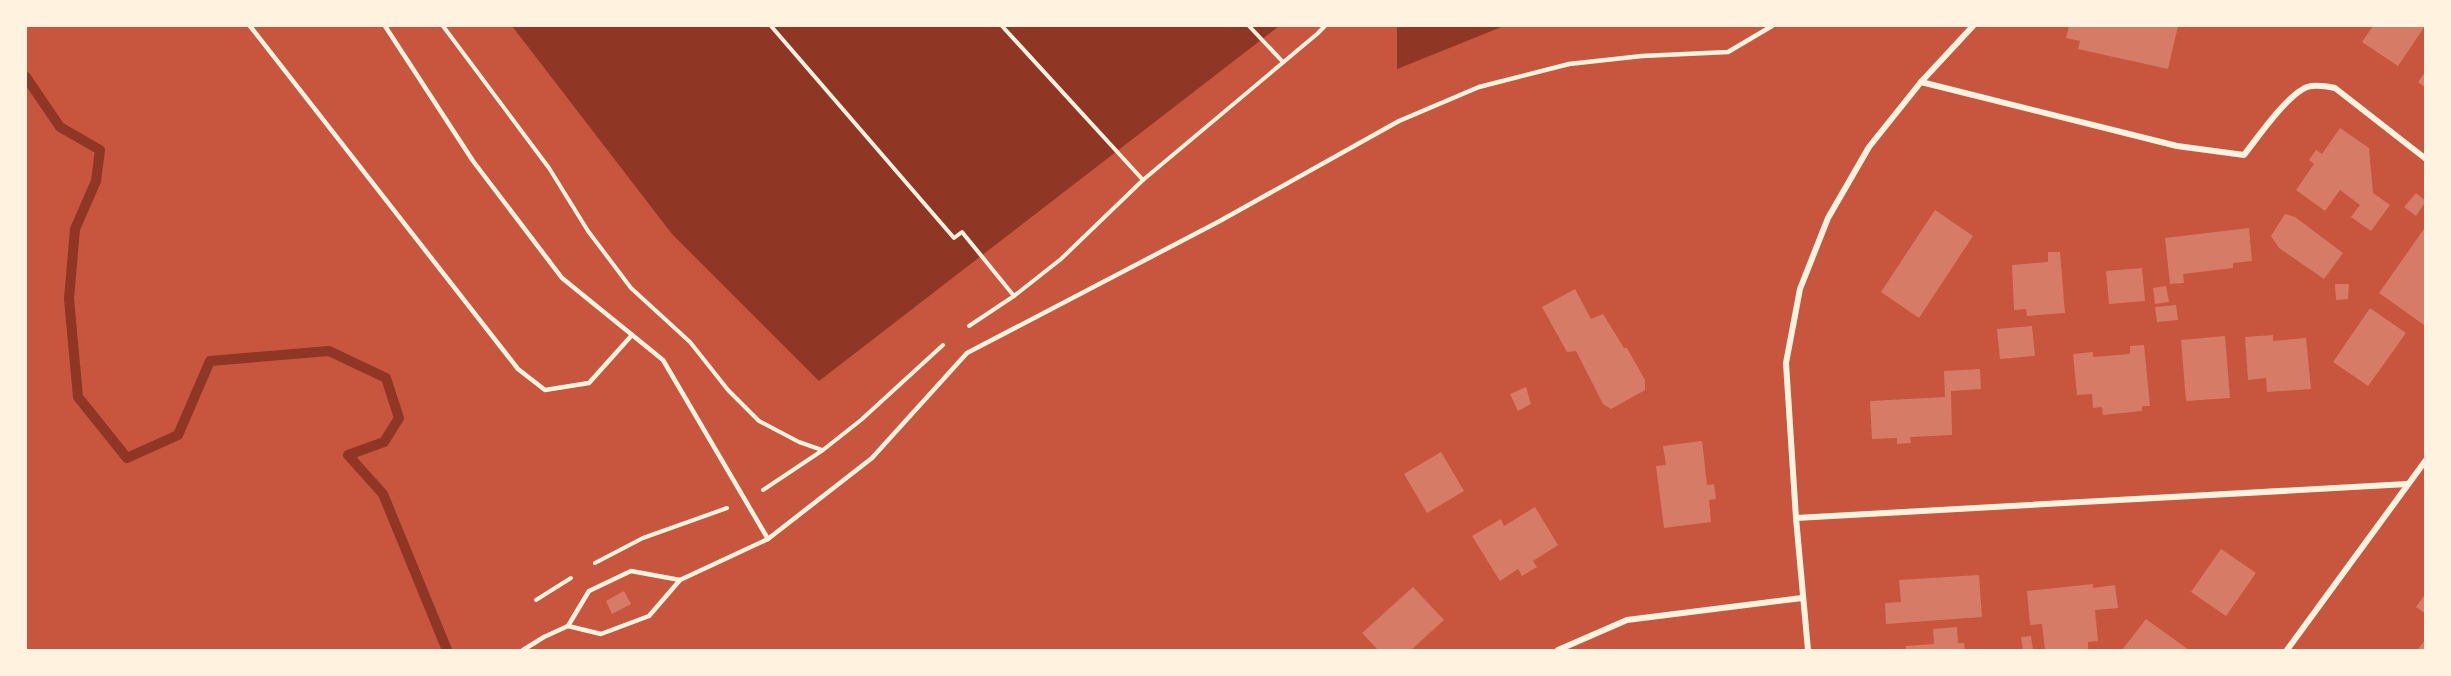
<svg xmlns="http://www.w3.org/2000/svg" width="2451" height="676" font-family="Mulish,sans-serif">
<rect width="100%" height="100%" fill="#c8553d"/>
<g fill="#8f3625">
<path d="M512,26H1279L819,381L672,234Z"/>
<path d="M1397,26H1504L1397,69Z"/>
</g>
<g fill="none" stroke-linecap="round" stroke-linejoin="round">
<path stroke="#8f3625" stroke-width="10" d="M26,77L60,127L100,150L96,181L75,229L69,299L78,397L127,458L178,435L210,361L329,351L386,378L399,418L384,442L348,455L383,494L447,650"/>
</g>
<g fill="#d67c66">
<path d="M2069,26H2178L2168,69L2078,49L2080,41L2066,38Z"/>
<path d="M2373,26H2425L2398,66L2362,42Z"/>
<path d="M2426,71V88L2418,82Z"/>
<path d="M2340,128L2369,148L2373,193L2390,205L2371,231L2351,217L2360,205L2340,190L2325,211L2296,190L2314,164L2309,160L2316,150L2322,154Z"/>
<path d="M2416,193L2426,201L2416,216L2404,207Z"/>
<path d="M1935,210L1973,236L1919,318L1881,292Z"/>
<path d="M2285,214L2295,217L2343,253L2324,279L2279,248L2271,236Z"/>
<path d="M2426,226V322L2424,325L2379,293Z"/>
<path d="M2249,228L2252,261L2233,263V268L2183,274L2184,283L2170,284L2165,238Z"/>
<path d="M2048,252H2060L2065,313L2027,316L2026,309L2014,310L2012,265L2048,262Z"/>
<path d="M2142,268L2145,301L2109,304L2106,271Z"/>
<path d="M2335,284H2349L2348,299L2336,300Z"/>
<path d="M2166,286L2169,302L2155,304L2153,288Z"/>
<path d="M1575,289L1591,319L1603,314L1624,348H1627L1645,380V390L1611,409L1603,404L1576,351L1567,352L1542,307Z"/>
<path d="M2176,305L2178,320L2157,322L2155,307Z"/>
<path d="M2370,308L2406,333L2368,386L2333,362Z"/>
<path d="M2032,326L2035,356L2000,359L1997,329Z"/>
<path d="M2273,335V341L2306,338L2311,389L2267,392L2266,378L2248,380L2245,337Z"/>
<path d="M2225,336L2230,398L2186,401L2181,340Z"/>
<path d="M2144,345L2150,406H2142V411L2103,415L2102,407L2093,408L2092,394L2077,395L2073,354L2093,352V357L2130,354V346Z"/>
<path d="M1980,369L1981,389L1951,391L1952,435L1910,437L1911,443L1897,444V438L1872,439L1870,401L1945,397L1944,371Z"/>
<path d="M1526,387L1531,404L1518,411L1510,394Z"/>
<path d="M1702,441L1707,485L1714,484L1716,499L1709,500L1711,522L1664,528L1656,466L1666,465L1663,446Z"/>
<path d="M1441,452L1464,491L1427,513L1404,474Z"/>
<path d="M1535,507L1558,545L1533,561L1537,567L1522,576L1518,569L1500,581L1472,536L1501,519L1504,526Z"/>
<path d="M2221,549L2256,573L2226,616L2191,592Z"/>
<path d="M1979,575L1982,617L1886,624L1885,603L1901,602L1899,580Z"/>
<path d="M2093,584V588L2115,585L2118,608L2095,610L2098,641L2088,642V649L2045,650L2042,624L2030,625L2027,591Z"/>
<path d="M1413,587L1444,620L1411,650H1378L1362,633Z"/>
<path d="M624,591L631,604L612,614L606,601Z"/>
<path d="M2426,593V614L2416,607Z"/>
<path d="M2146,619L2189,650H2122Z"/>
<path d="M1957,627L1958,643H1964L1965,650H1906V646L1934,644L1933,629Z"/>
<path d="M2031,636L2033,650H2023L2021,637Z"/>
<path d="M2426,639V650H2417Z"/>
</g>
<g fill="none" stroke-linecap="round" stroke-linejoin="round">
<g stroke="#fff3e0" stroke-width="4">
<path d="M443,26L549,168L588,231L631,288L690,342L728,390L759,421L799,442L822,450"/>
<path d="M771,26L954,238L962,232L1014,296"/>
<path d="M1002,26L1143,180"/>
<path d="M1249,26L1283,62"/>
<path d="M969,326L1014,296L1061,259L1143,180L1317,34L1325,26"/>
<path d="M763,490L823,450L861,420L943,345"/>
<path d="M595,563L643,538L727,508"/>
<path d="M536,600L571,578"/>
</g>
<g stroke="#fff3e0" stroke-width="4.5">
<path d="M250,26L518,369L545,390L589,383L632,335"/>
<path d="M385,26L473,161L562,278L663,360L768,539"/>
<path d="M568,626L601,634L649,616L680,580L768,539L872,458L967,353L1218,222L1399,121L1479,87L1569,64L1642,56L1728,52L1772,26"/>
<path d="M523,650L544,637L568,626L589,591L631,571L680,580"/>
</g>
<g stroke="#fff3e0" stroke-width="6">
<path d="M1921,82L2177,146L2244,155C2258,137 2287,95 2307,87C2316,84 2326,86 2335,88L2426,159"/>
<path d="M1796,518L2407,484"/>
<path d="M1558,650L1627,620L1802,598"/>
<path d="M1808,650L1796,518L1786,363L1800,289L1828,218L1869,147L1921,82L1973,26"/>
<path d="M2287,650L2426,460"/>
</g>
</g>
<rect width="2451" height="676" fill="none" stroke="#fff3e0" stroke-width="54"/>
</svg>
